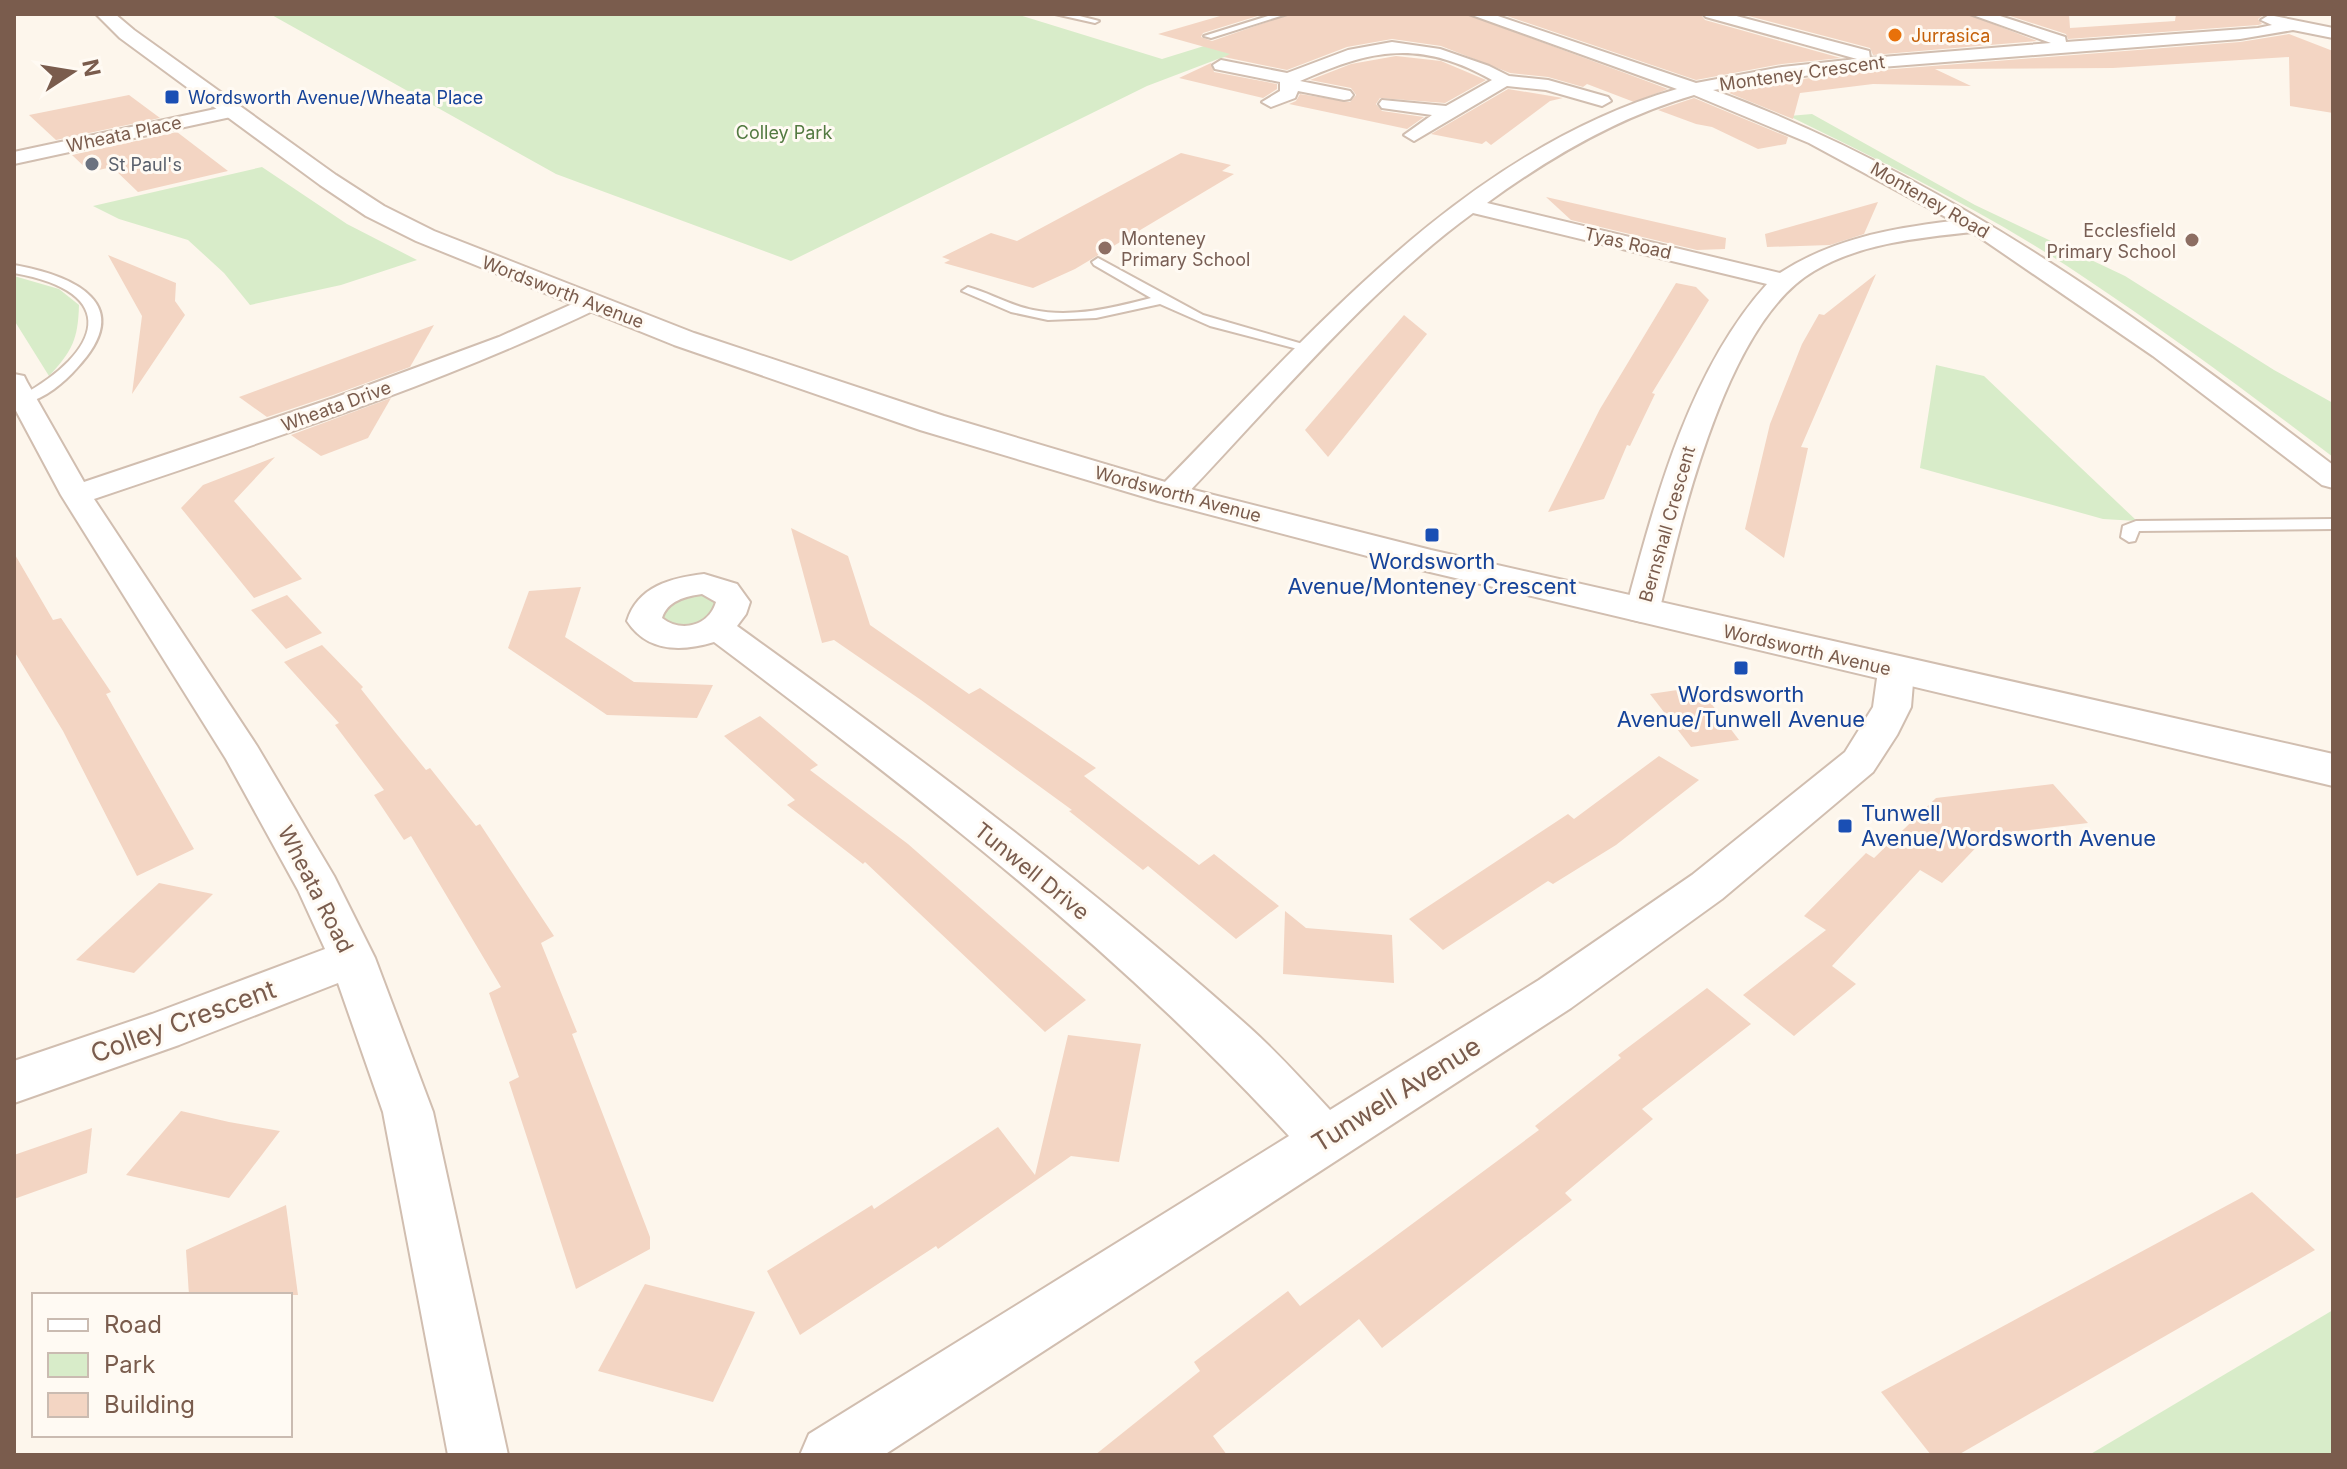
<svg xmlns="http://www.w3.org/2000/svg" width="2347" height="1469" font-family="Inter,sans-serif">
<rect width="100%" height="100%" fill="#fdf6ec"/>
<g fill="#d8ecc9">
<path d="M270,14H1016L1162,59L1308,14H1370L1218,59L1147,86L791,261L556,174Z"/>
<path d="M1812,114L1975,205L2125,276L2274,370L2333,403V457C2251,395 2168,333 2082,276C1990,214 1889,165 1789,116Z"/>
<path d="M262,167L347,224L417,260L341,285L250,305L224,273L188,240L119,219L93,206Z"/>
<path d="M14,276L59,289L79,305C78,340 72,351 49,376L14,320Z"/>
<path d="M1936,365L1984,376L2137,521L2103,519L1920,468Z"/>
<path d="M703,592L723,600L707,623L680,628L664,618V612L676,598Z"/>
<path d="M2333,1310V1455H2089Z"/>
</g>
<g fill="#f3d5c3">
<path d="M1227,14H1264L1203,33L1201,37L1212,41L1290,14H1466L1668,89L1634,102L1587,84L1583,87L1548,77L1510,73L1441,46L1392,39L1347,47L1287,70L1224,57L1230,54L1158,34Z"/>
<path d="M1501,14H1700L1705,20L1841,58L1782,64L1696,80Z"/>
<path d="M1741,14H1967L2037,41L1873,55L1870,48Z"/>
<path d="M2004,14H2069L2070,28L2175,21L2176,14H2265L2258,19L2262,24L2258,25L2068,39L2066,34Z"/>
<path d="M2289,34L2333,51V113L2290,106L2289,57L2113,68L1935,69L1971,86L1873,84L1800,93L1793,119L1724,91L1843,73L2240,42Z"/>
<path d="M1396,56L1441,61L1486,80L1445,103L1380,98L1376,104L1382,111L1424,117L1407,129L1289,104L1296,101L1300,94L1350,102L1356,95L1351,88L1310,80L1351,64Z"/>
<path d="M1211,63L1214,72L1277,84V89L1263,98L1179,78Z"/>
<path d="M1508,89L1563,98L1550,101L1491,145L1486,141L1482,144L1431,134Z"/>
<path d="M129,95L160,118L56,140L29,115Z"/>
<path d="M1694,98L1788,137L1786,144L1758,149L1712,127L1696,124L1658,110Z"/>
<path d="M177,132L228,171L138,192L112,167L90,172L72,155Z"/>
<path d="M1181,153L1231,165L1222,171L1234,174L1075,269L1033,288L944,263L950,260L942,257L991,233L1017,241Z"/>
<path d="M1546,197L1726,238L1725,249L1697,250L1571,220Z"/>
<path d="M1878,202L1864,234L1830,245L1767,247L1765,234Z"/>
<path d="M108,255L176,283L175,301L185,315L132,394L142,316Z"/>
<path d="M1876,274L1801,447L1808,448L1784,558L1745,529L1770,424L1802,344L1819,314L1824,315Z"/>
<path d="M1676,283L1696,287L1709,300L1652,393L1655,394L1630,446L1627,445L1604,499L1548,512L1600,409Z"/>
<path d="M1404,315L1427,334L1328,457L1305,430Z"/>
<path d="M434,325L410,367L333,395L267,417L239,397Z"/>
<path d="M391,398L368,438L321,456L291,435Z"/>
<path d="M275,457L234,501L302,579L254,598L181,508L203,485Z"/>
<path d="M791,528L848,556L870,625L969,694L980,688L1096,768L1084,776L1199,865L1214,854L1279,906L1236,939L1148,866L1143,870L1069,811L1072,810L921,700L834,640L822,643Z"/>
<path d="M14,553L53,620L61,618L111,692L106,694L194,849L137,876L63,731L14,651Z"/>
<path d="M581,587L565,637L634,682L713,685L697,718L607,715L508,648L529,591Z"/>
<path d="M287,595L322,633L286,649L251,610Z"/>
<path d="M322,645L363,687L361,689L395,732L426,770L430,768L476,826L480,824L554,936L541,943L577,1032L572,1034L650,1237V1249L576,1289L509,1082L519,1077L489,993L501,987L411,836L404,840L374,795L384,790L335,725L339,723L284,662Z"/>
<path d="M1698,687L1717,711L1739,740L1691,747L1650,694Z"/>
<path d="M760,716L818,765L810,770L908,844L1086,1000L1045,1032L865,862L863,864L787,805L795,800L724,736Z"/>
<path d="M1659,756L1699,780L1616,845L1553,884L1548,881L1443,950L1409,919L1568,814L1574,819Z"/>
<path d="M2053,784L2088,823L1988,835L1942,883L1920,870L1832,966L1856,984L1794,1036L1743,995L1826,930L1804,916L1866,853L1874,858L1936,798Z"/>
<path d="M159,883L213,894L134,973L76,960Z"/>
<path d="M1285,911L1306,928L1392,935L1394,983L1283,974Z"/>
<path d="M1707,988L1751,1024L1642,1109L1653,1119L1565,1193L1572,1200L1382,1348L1359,1319L1213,1436L1227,1455H1095L1200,1371L1194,1362L1288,1291L1300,1306L1381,1247L1539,1130L1535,1126L1621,1058L1618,1055Z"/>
<path d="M1068,1035L1141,1044L1119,1162L1071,1156L938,1249L936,1246L800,1335L767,1271L872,1205L874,1209L998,1127L1035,1175Z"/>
<path d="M181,1111L229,1122L280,1131L229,1198L126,1175Z"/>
<path d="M92,1128L87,1173L14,1199V1155Z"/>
<path d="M2252,1192L2315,1250L1958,1455H1931L1881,1392Z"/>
<path d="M286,1205L298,1295H189L186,1250Z"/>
<path d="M645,1284L755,1312L713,1402L598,1371Z"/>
</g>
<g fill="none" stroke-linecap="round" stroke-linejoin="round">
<g stroke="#d1beb0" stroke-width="4">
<g id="service">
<path d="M1055,14H1072L1099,21L1095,23Z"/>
<path d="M1274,14H1287L1211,38L1204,36Z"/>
<path d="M1098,258L1203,315L1320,349L1313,353L1210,326L1160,304L1096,318L1048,320L1011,312L962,291L968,287C990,293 1011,306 1033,310C1072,318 1113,308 1151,298L1094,265L1092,262Z"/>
<path d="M14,265C75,276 137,304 77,368C64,383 45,398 26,403L19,399L21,396C101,352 123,292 14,273Z"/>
<path d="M2333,519V529L2139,531L2135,541L2129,542L2121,537L2123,526L2136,521Z"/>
</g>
</g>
<g stroke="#d1beb0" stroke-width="4">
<g id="minor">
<path d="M1469,14H1492L1696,83L1782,67L1857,59L1706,17L1703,14H1729L1869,51L1870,58L2051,43L1970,14H1994L2065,37L2066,42L2258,28L2272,25L2261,20L2269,15L2333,28V38L2293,30L2240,39L1843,70L1713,90C1942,174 2140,318 2333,465V488L2322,485L2153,356L1972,232C1918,238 1861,243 1814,271C1726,322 1682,518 1659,612L1654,619L1642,622L1630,619L1625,612C1655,501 1688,372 1767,284L1473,213C1365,292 1273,404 1181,500L1170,503L1159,500L1155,494L1159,488C1310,335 1463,151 1677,89ZM1694,95L1809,143L1953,221C1892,228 1832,239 1780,273L1487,203C1550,157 1618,117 1694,95Z"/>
<path d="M1392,42L1440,49L1489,66L1509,76L1548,80L1608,97L1611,101L1602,106L1546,90L1507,86L1414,141L1404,135L1432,115L1382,108L1379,104L1382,100L1446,106L1492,80C1420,39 1372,49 1300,81L1350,91L1353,95L1350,99L1344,100L1298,91L1295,98L1271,107L1262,102L1280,91V82L1215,69L1213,65L1221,60L1287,73L1348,50Z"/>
<path d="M234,105L240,107L243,111L240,115L14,164V152Z"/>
<path d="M590,296L599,298L602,303L599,308C436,386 264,441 94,499L257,746L334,876L375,958L433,1112L508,1455H448L383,1112L338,983L179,1045L14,1103V1061L152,1014L325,949L298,890L226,759L61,495L14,407V374L24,376L27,382L84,482L334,398L499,337Z"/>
<path d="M704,574L737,584L750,602L746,614L737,626C913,752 1088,883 1249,1027C1278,1053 1304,1082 1330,1110L1539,980L1692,875L1845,752L1873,707L1878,671L1883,663L1896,659L1909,663L1914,671L1911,707L1897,735L1873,772L1722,899L1571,1008L884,1455H800L809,1434L1289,1136C1118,950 915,793 714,642C681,652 647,652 627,621C638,586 671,578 704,574ZM702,594L716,602C709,626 681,633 662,618C667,601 686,596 702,594Z"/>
</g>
</g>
<g stroke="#d1beb0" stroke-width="4">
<path id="tertiary" d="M96,14H115L134,30L336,175L384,206L434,231L694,333L944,416L1182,487L1431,550L2333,754V786L1413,568L1158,501L920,430L674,345L416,241L366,216L320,185L120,38Z"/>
</g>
<use href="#service" fill="#fff" fill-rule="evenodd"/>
<use href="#minor" fill="#fff" fill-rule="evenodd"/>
<use href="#tertiary" fill="#fff" fill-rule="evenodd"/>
</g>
<circle fill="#e8710a" stroke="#fffaf3" stroke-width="3" cx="1895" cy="35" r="8"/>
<g fill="#1a4fb4" stroke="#fffaf3" stroke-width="3">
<rect x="164" y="89" width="16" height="16" rx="4"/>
<rect x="1424" y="527" width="16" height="16" rx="4"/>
<rect x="1733" y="660" width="16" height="16" rx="4"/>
<rect x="1837" y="818" width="16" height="16" rx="4"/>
</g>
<circle fill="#6b7280" stroke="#fffaf3" stroke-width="3" cx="92" cy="164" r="8"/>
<g fill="#8d6e63" stroke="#fffaf3" stroke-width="3">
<circle cx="2192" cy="240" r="8"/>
<circle cx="1105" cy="248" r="8"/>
</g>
<g text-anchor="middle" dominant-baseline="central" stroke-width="6" stroke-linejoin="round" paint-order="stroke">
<g font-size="18" fill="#c56008" stroke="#fffaf3" text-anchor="start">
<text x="1911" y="35">Jurrasica</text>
</g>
<g font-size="18" fill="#7a5c4d" stroke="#fffaf3">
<text transform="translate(1802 73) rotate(-8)">Monteney Crescent</text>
<text transform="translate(124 134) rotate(-12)">Wheata Place</text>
<text transform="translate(1930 200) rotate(30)">Monteney Road</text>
<text transform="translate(1628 243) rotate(13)">Tyas Road</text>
<text transform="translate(563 292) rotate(21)">Wordsworth Avenue</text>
<text transform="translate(336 406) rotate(-20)">Wheata Drive</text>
<text transform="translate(1178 494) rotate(15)">Wordsworth Avenue</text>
<text transform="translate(1667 524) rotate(-74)">Bernshall Crescent</text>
<text transform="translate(1807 650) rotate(13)">Wordsworth Avenue</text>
</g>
<g font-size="18" fill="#164399" stroke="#fffaf3" text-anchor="start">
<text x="188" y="97">Wordsworth Avenue/Wheata Place</text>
</g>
<g font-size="18" fill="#537a41" stroke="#fffaf3">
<text x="784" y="132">Colley Park</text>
</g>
<g font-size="18" fill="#5b616d" stroke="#fffaf3" text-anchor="start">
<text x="108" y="164">St Paul's</text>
</g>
<g font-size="18" fill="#785e54" stroke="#fffaf3" text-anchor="end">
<text x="2176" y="230">Ecclesfield<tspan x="2176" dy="21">Primary School</tspan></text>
<text x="1121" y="238" text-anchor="start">Monteney<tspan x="1121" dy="21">Primary School</tspan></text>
</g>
<g font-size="22" fill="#164399" stroke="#fffaf3">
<text x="1432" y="561">Wordsworth<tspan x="1432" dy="25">Avenue/Monteney Crescent</tspan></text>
<text x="1741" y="694">Wordsworth<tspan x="1741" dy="25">Avenue/Tunwell Avenue</tspan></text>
<text x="1861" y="813" text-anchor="start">Tunwell<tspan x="1861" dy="25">Avenue/Wordsworth Avenue</tspan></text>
</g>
<g font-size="22" fill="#7a5c4d" stroke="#fffaf3">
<text transform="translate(1032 871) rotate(39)">Tunwell Drive</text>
<text transform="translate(316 889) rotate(63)">Wheata Road</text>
</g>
<g font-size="26" fill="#7a5c4d" stroke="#fffaf3">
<text transform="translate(183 1021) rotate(-20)">Colley Crescent</text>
<text transform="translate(1396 1094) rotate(-32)">Tunwell Avenue</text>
</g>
</g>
<rect width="2347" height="1469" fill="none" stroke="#7a5c4d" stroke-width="32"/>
<rect x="32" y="1293" width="260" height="144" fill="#fffaf3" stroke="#cabbb1" stroke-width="2"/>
<rect x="48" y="1319" width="40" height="12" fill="#ffffff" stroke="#cabbb1" stroke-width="2"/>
<text x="104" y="1333" font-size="24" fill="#7a5c4d">Road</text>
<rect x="48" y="1353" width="40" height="24" fill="#d8ecc9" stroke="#cabbb1" stroke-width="2"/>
<text x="104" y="1373" font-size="24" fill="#7a5c4d">Park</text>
<rect x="48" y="1393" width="40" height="24" fill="#f3d5c3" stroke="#cabbb1" stroke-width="2"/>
<text x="104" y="1413" font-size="24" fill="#7a5c4d">Building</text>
<g transform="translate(72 72) rotate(78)" stroke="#fffaf3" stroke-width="6" paint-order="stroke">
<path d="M0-6L14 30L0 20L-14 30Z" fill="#7a5c4d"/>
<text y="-12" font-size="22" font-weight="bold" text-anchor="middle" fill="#7a5c4d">N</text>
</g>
</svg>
